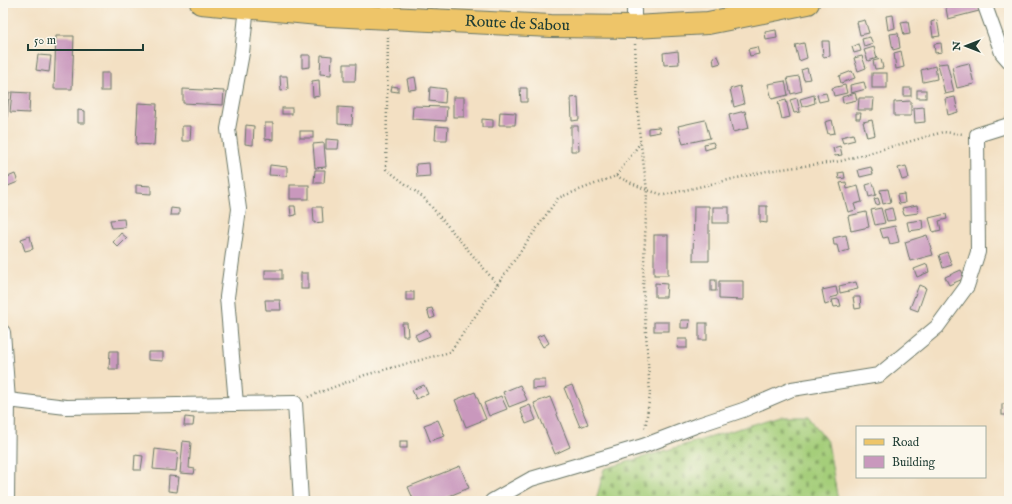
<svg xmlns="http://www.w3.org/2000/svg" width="1012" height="504" font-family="'IM FELL English',serif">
<defs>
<pattern id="cemetery-stones" width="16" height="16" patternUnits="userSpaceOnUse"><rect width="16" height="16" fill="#a5ce7a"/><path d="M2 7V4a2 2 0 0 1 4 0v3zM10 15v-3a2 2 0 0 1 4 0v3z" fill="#86a865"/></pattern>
</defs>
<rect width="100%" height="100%" fill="#fbf7ec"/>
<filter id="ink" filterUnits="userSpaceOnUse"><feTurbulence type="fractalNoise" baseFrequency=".025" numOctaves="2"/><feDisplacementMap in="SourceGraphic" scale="8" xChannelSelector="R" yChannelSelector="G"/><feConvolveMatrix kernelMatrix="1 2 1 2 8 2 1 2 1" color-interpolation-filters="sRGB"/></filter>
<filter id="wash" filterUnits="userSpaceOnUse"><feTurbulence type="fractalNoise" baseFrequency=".012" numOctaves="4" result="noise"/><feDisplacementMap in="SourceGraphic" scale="16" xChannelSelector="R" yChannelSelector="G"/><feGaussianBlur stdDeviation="0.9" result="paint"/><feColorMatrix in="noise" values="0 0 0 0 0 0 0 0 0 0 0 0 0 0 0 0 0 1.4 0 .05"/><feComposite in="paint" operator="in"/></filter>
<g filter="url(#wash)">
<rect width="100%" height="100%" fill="#f3e0c3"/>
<path fill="url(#cemetery-stones)" stroke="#628657" d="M781,416H808L828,443L838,501H596L604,469Z"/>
<g id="blocks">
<g fill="#c998bd">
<path d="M945,3H977L979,11L948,19Z"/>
<path d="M893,15L895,28L888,30L886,16Z"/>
<path d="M865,20L869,33L860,35L857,22Z"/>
<path d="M937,20L940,36L933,37L931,22Z"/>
<path d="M908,21L910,34L904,35L901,22Z"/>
<path d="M776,30L777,38L766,40L765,32Z"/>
<path d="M898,33L900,48L893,50L890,34Z"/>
<path d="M56,36H74L72,89H54Z"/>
<path d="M870,37L873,44L864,47L862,39Z"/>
<path d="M822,41H829L830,56L823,57Z"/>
<path d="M804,43L807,58L799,61L795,45Z"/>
<path d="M941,43L942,52L935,53L934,44Z"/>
<path d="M859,44L861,51L854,53L852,47Z"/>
<path d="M757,47L759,54L750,56L748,49Z"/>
<path d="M874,47L877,58L868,61L864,50Z"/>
<path d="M678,51L679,64L664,65L663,53Z"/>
<path d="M901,51L904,67L896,69L894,53Z"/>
<path d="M38,55L51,56L49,72L36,70Z"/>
<path d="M302,55H310V67L302,68Z"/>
<path d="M321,55L332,56L331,75L320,74Z"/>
<path d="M718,56L721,63L714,65L713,57Z"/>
<path d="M862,56L866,68L858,71L854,58Z"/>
<path d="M881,59L883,68L875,69L873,61Z"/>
<path d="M947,63L954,92L945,94L938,64Z"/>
<path d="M969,63L974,84L957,88L952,67Z"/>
<path d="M344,64H356L355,81H344Z"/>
<path d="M935,66L937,79L923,82L921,70Z"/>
<path d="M807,68L810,79L804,80L801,70Z"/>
<path d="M852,71L855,78L841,83L839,76Z"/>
<rect x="101" y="73" width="8" height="18"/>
<rect x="872" y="73" width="15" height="15"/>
<path d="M280,76H287L288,90L281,91Z"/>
<path d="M799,76L802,91L791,94L787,78Z"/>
<path d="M415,77L417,89L409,90L407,79Z"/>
<path d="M319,80L320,96L313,97L312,81Z"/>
<path d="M785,81L788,95L772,99L768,84Z"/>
<path d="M864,82L866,89L851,93L850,85Z"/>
<path d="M845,85L847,93L834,96L832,88Z"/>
<path d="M392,86L398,87V92L391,91Z"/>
<path d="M740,86L744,104L734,107L730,89Z"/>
<path d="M430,87L446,89L445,103L429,101Z"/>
<path d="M520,88H527V102H521Z"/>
<rect x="904" y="88" width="7" height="8"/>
<path d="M183,89L224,91L223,105L183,103Z"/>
<rect x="917" y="90" width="9" height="8"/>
<path d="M3,91L9,92L6,129H3Z"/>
<path d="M12,92L30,93L29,113L10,112Z"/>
<path d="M826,93L828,100L819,102L817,95Z"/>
<path d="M855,93L857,100L843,103L842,97Z"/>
<path d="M814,95L815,103L802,107L800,99Z"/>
<rect x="453" y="97" width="11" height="20"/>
<path d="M578,97L579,120L572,121L571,98Z"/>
<path d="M955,97L958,112L948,115L945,99Z"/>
<path d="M797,98L800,112L794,113L790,100Z"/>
<path d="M859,98H874L873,110H858Z"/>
<path d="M786,100L790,117L782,119L778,102Z"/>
<path d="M911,101V116H894V102Z"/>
<path d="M138,103L157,104L154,145L136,144Z"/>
<path d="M413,106L447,107L446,121L412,119Z"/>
<path d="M338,107L353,108L352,125L338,124Z"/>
<path d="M924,107L925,122L915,123L914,108Z"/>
<rect x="282" y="108" width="10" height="6"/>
<path d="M78,110L85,111V123H78Z"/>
<path d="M745,111L749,128L733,132L729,115Z"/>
<path d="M500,112L516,113L515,125H499Z"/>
<path d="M856,113H861L860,119H856Z"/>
<path d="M482,119L493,120V127H482Z"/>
<path d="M705,120L710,138L683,144L678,126Z"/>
<path d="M832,120L835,133L828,134L825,122Z"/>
<path d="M872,120L875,135L867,137L863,122Z"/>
<path d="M265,123H273V140L265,139Z"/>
<path d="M246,125L254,126L253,145L245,144Z"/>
<path d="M182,126H191L190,141H182Z"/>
<path d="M436,126L448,127L447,140H435Z"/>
<path d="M571,126H578L579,151H571Z"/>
<path d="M659,127L660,132L648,134V128Z"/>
<rect x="300" y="131" width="13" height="7"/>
<path d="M853,134L855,140L843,143L841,137Z"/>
<path d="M326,139L339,140L338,149H326Z"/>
<path d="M713,142L715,147L705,150L704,144Z"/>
<path d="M324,143L326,167L315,168L313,144Z"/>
<path d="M840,146L842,155L835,156L833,148Z"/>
<path d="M429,163L430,176L417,177L416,164Z"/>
<path d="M270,165L287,167V176L269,175Z"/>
<path d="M906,166L909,178L902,180L898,168Z"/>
<path d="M871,167L873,174L860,177L858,170Z"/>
<path d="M315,170H325L324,183H314Z"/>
<path d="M844,172L845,178L839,179L838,173Z"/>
<path d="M15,174L18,182L3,188V179Z"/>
<path d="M846,182L847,189L858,186L862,202L854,204L856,210L848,212L840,183Z"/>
<path d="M873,183L876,195L869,197L866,185Z"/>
<path d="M136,185L151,186V194L136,193Z"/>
<rect x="290" y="185" width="19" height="14"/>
<path d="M888,189L891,202L883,204L880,190Z"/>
<path d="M904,194L905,203L899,204L897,195Z"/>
<path d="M878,198L880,204L876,205L874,199Z"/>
<path d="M917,205L918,213L904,215L902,208Z"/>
<path d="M290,206H295L296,215L291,216Z"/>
<path d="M694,206H709V261H693Z"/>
<path d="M760,206H767V223L760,222Z"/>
<path d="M313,207H322L323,222L314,223Z"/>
<rect x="713" y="207" width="16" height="16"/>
<path d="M171,208L179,209V215H170Z"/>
<path d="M881,208L885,223L875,225L871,210Z"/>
<path d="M892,208L895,220L887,221L884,210Z"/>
<path d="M866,212L869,227L851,231L848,216Z"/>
<path d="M946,214L947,219L939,221L941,230L933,232L929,218Z"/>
<path d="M124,219L125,227L112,228L110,220Z"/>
<path d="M922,220L923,229L909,231L907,222Z"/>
<path d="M895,226L899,242L890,244L888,237L883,238L880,229Z"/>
<path d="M121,233L127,238L118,247L113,242Z"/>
<rect x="654" y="235" width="14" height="40"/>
<path d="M846,235L849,250L839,253L837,245H834L833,238Z"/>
<path d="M927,235L933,255L910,261L905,242Z"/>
<path d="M30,236L33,249L25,251L21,239Z"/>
<path d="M947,252L952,265L943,268L939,255Z"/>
<path d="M927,264L929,272L917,277L914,269Z"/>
<rect x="265" y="270" width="17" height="9"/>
<path d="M961,270L965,278L949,285L945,277Z"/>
<rect x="301" y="273" width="7" height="16"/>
<rect x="711" y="280" width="5" height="11"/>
<path d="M719,281H743V300L719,299Z"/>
<path d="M856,282L858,289L840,293L839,286Z"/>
<path d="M655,283L667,284L666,297H655Z"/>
<path d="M919,285L926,288L918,311L910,308Z"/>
<path d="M836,287L838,296L830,298L831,303L825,305L822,290Z"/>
<rect x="406" y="292" width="8" height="8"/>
<path d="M853,297H860L861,308L855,309Z"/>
<path d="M839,299L841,306L834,307L832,300Z"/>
<path d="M265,300H280L281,310H266Z"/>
<path d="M432,308L435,317L430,319L427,309Z"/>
<path d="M681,320H690L689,328H681Z"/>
<rect x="654" y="322" width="15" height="9"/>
<path d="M402,323H407L408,336H403Z"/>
<rect x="699" y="323" width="8" height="17"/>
<path d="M427,329L430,336L418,341L415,335Z"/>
<path d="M544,334L549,343L543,347L537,337Z"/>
<path d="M678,339H687V348H677Z"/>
<path d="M110,351H118V369H109Z"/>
<path d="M148,352H163V361L148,360Z"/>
<path d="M532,380H545V388L532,389Z"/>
<path d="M424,385L428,394L416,399L412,390Z"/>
<path d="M520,385L527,400L509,407L503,392Z"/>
<path d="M572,385L588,424L580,427L564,388Z"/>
<path d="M475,392L486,419L466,427L455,400Z"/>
<path d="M501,396L507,409L489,416L484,403Z"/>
<path d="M550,397L570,447L555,454L534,403Z"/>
<rect x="1002" y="404" width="7" height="11"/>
<path d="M530,405L536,420L526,424L520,409Z"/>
<path d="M185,417L194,418L193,426H184Z"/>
<path d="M438,420L445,436L430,441L424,425Z"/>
<path d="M183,441L191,442L189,468L195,469L194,474L180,473Z"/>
<rect x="400" y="441" width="7" height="7"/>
<path d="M155,449L178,452L176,471L153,469Z"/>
<path d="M135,455L143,456L141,470H134Z"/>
<path d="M460,466L469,488L437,501H414L408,487Z"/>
<path d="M169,476L179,477L177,492L168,491Z"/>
</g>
</g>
</g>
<g filter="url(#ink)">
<use href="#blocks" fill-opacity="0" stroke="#697666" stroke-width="1"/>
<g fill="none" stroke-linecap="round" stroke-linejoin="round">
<g stroke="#697666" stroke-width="16">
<g id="street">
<path d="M634,3V27"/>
<path d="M984,3L1002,53L1009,61"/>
<path d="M388,18V3"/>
<path d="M3,332L8,400L7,501"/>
<path d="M8,400L66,407L295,403L301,501"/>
<path d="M236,404L227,297L239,209L228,129L242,53L247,6"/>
<path d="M492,501L531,479L643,446L698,425L743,410L792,389L879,375L937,327L967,286L978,252L977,135L1009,125"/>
</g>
</g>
<g stroke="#697666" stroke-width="24">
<g id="primary">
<path id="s1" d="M201,3L329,15L551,26L634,27L708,23L808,3"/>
</g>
</g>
<g stroke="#697666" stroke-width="2.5" stroke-dasharray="1 3" stroke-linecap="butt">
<path d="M388,37L386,169L424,198L497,284"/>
<path d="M635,44L639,130L647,190L643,287L650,394L645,430"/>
<path d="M616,176L647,190L664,195L767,171L841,161L943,132L964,134"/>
<path d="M308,397L365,375L450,352L558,198L616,176L641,142"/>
</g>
<use href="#street" stroke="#fff" stroke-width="14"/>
<use href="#primary" stroke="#eec569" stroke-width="22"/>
</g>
</g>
<g text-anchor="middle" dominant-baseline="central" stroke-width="3" stroke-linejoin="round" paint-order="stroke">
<g font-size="16" fill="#1f3d34" stroke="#fbf7ec">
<text stroke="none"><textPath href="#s1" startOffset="317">Route de Sabou</textPath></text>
</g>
</g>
<rect width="1012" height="504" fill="none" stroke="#fbf7ec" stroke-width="16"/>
<rect x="856" y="426" width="130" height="52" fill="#fbf7ec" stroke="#a3ada2"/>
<rect x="864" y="439" width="20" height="6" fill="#eec569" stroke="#a3ada2"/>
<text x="892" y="446" font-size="12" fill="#1f3d34">Road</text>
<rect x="864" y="456" width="20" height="12" fill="#c998bd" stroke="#a3ada2"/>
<text x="892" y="466" font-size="12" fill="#1f3d34">Building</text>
<g transform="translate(966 46) rotate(270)" stroke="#fbf7ec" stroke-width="3" paint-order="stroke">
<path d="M0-3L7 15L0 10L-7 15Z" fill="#1f3d34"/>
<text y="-6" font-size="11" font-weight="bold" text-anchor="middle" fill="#1f3d34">N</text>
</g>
<path d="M28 44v6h115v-6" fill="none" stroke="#1f3d34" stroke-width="2"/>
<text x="34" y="44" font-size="12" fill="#1f3d34" stroke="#fbf7ec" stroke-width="3" paint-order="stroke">50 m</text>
</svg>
